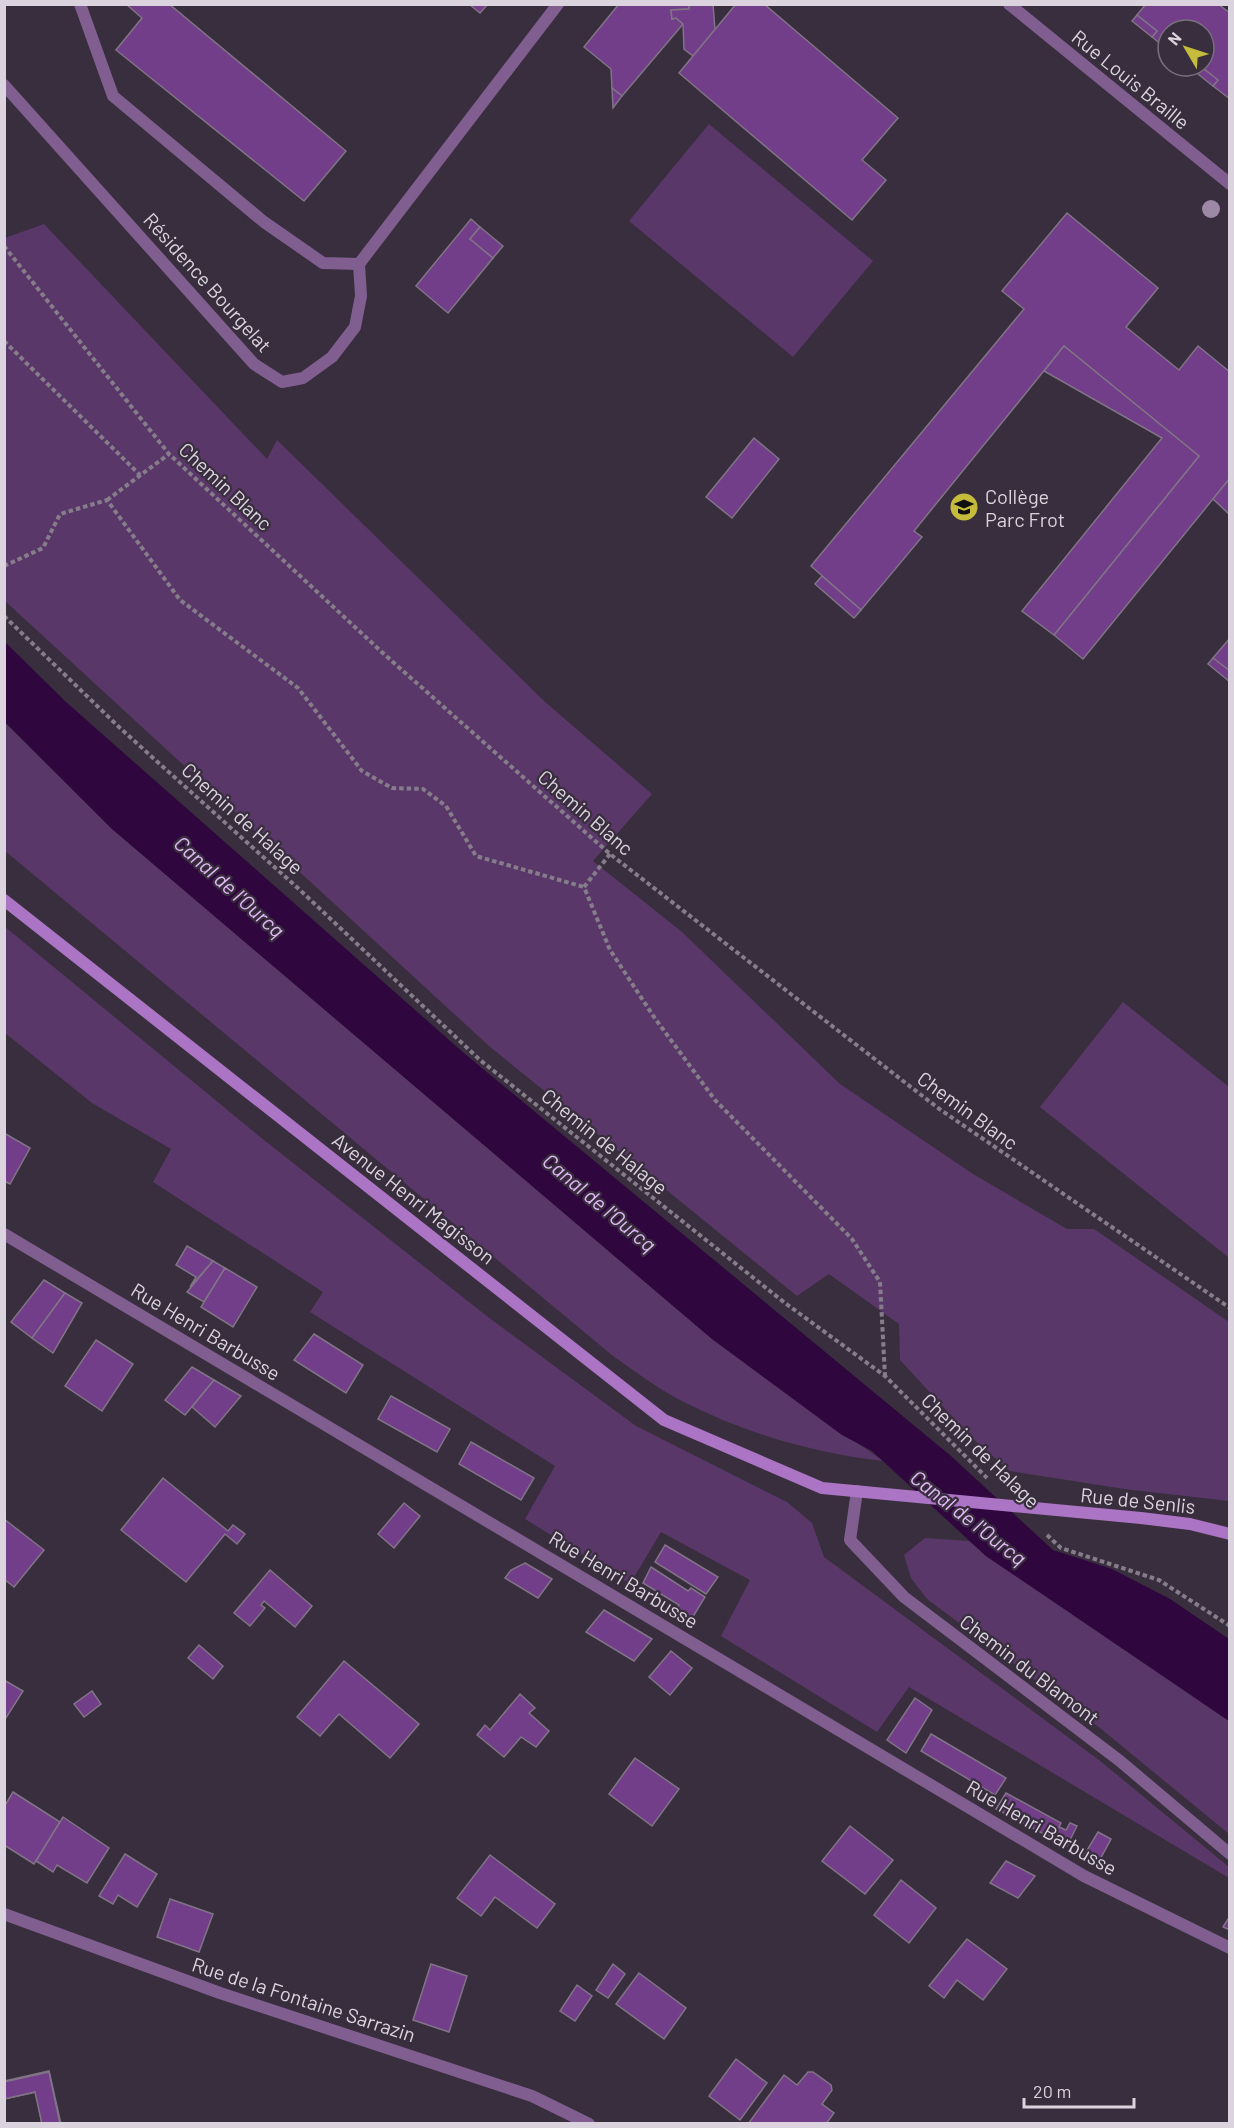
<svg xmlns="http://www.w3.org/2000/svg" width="1234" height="2128" font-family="Barlow,sans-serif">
<rect width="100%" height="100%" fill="#382e3d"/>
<g fill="#5a3769">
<path d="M709,124L873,261L793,357L629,221Z"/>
<path d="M44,224L267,459L277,440L544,701L652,794L593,861L682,932L840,1084L973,1174L1067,1229H1094L1229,1322V1501L1124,1489L1010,1471L972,1438L900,1360L899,1324L829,1274L797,1296L489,1046L5,601V238Z"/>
<path d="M4,722L112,829L712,1339L883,1461C813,1453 744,1433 682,1401C658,1389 635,1371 613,1356L5,851Z"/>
<path d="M4,926L259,1136L488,1317L636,1426L787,1502L812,1523L824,1557L1099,1760L1229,1867V1878L909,1687L877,1732L721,1636L750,1580L661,1532L630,1584L525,1519L555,1466L310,1312L323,1292L153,1182L171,1149L92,1103L5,1033Z"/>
<path d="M1123,1002L1229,1087L1228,1257L1040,1107Z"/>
<path d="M925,1538L969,1541L986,1556L1229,1721V1834L1100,1728L927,1599L911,1578L904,1555Z"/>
</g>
<path fill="#30063f" d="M4,641L66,702L465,1054L951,1456L1053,1550L1112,1569L1170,1599L1229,1639V1721L986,1556L872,1451L842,1435L712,1339L112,829L5,722Z"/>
<g fill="#723d89" stroke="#807486" stroke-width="1.5">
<path d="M126,4H169L346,151L304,201L116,50L142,18Z"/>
<path d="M469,4H488L480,13Z"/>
<path d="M619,4H689V9L671,10L672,19L676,18L683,24L622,96L612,88L611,69L584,47Z"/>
<path d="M713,4L715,30L693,56L684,49L683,24L676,18L672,19L671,10L689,9V4Z"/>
<path d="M736,4H764L898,118L862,160L886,180L852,220L679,73Z"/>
<path d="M1146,4H1218L1230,13V99L1213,86L1218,80L1200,66H1204V30H1168V50L1152,37L1157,31L1137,15Z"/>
<path d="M1137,15L1157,31L1152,37L1132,21Z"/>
<path d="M1188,66H1200L1218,80L1213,86Z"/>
<path d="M612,88L622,96L613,108Z"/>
<path d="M1067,213L1158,288L1126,327L1179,370L1198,346L1230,372V478L1083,659L1054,635L1199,456L1064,346L914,531L922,537L861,610L811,566L1024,309L1002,291Z"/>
<path d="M471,219L480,227L470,239L493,258L448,313L416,286Z"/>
<path d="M480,227L503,246L493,258L470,239Z"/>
<path d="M1064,346L1199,456L1054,635L1022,611L1162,438L1044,371Z"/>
<path d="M754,438L779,459L732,518L706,497Z"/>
<path d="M1230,478V515L1213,499Z"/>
<path d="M822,576L861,610L854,618L815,584Z"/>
<path d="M1230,638V671L1213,658Z"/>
<path d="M1213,658L1230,671V682L1208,664Z"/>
<path d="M4,1133L30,1148L10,1184L4,1181Z"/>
<path d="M187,1246L213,1261L190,1287L196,1277L176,1265Z"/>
<path d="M213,1261L225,1268L204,1302L187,1292Z"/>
<path d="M225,1268L257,1287L233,1327L201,1307Z"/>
<path d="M44,1280L65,1293L32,1338L11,1322Z"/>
<path d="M65,1293L82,1303L53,1353L32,1338Z"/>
<path d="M314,1334L363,1365L346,1393L294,1360Z"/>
<path d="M96,1340L133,1364L102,1411L65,1386Z"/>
<path d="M192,1367L214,1380L185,1415L165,1400Z"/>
<path d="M214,1380L241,1396L215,1427L192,1407Z"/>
<path d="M391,1396L450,1429L437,1452L378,1419Z"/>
<path d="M471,1442L534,1478L521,1500L459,1464Z"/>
<path d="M163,1478L228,1531L233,1525L245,1534L237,1544L225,1534L186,1582L121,1530Z"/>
<path d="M404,1503L420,1516L394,1548L378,1534Z"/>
<path d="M4,1519L44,1550L14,1587L4,1579Z"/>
<path d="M665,1545L718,1577L706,1594L655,1562Z"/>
<path d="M525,1563L552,1579L538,1598L505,1578L511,1570Z"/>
<path d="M651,1567L688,1591L691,1588L705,1597L691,1620L676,1610L679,1605L643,1583Z"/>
<path d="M270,1570L312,1606L295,1627L264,1601L261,1605L265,1608L250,1626L234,1613Z"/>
<path d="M604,1610L652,1639L634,1661L586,1632Z"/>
<path d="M199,1645L223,1666L213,1679L188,1658Z"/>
<path d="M671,1651L692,1668L670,1695L649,1677Z"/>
<path d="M344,1661L419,1724L390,1758L339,1714L320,1736L297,1717Z"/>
<path d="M4,1680L23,1691L4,1721Z"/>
<path d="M92,1691L101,1704L84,1717L74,1704Z"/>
<path d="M520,1694L535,1708L529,1713L549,1731L536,1747L521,1737L504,1757L477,1735L485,1725L490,1730Z"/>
<path d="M915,1698L932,1710L906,1753L887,1740Z"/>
<path d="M931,1734L1006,1778L995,1795L921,1751Z"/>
<path d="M635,1758L679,1789L652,1826L609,1794Z"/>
<path d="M13,1792L60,1822L34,1864L4,1845V1807Z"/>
<path d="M1006,1793L1061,1823L1059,1827L1066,1830L1070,1823L1077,1826L1067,1846L996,1809Z"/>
<path d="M63,1817L109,1848L87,1883L57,1865L53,1872L36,1861Z"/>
<path d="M850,1826L893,1860L865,1894L822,1861Z"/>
<path d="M1098,1832L1111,1839L1097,1865L1083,1857Z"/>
<path d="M125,1854L157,1874L137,1907L118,1895L113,1904L99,1896Z"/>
<path d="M490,1855L555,1904L537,1928L495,1897L481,1916L457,1898Z"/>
<path d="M1006,1861L1035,1876L1018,1898L990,1883Z"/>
<path d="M901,1880L936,1908L909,1943L874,1915Z"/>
<path d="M170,1899L213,1914L199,1952L157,1937Z"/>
<path d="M1230,1916V1930L1223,1927Z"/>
<path d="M967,1939L1007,1969L983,2000L957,1980L944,1998L929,1986Z"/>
<path d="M431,1964L467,1976L449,2032L413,2020Z"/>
<path d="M613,1964L625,1974L608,1998L596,1990Z"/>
<path d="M639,1973L686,2008L664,2039L616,2004Z"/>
<path d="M577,1985L592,1996L575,2021L560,2011Z"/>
<path d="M736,2059L767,2083L740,2120L709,2096Z"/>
<path d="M49,2071L61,2124H42L36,2092L4,2099V2081Z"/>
<path d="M49,2072L60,2124H42L35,2092L4,2099V2082Z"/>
<path d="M808,2072H813L831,2085L832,2090L822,2104L834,2113L826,2124H748L784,2075L797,2085Z"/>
</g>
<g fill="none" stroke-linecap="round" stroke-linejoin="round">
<g stroke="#867d8a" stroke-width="4" stroke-dasharray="4.5 3" stroke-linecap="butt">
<path d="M4,246L169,454L385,655L610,854L938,1108L1230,1308"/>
<path d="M4,341L140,475"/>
<path d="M107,500L169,454"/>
<path d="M4,566L43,548L60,514L107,500L180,600L298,688L362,771L392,788L423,789L446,806L476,856L584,887"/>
<path d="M4,616L121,729L301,891L480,1060L785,1303L885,1376L987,1478"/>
<path d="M610,854L584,887L610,950L654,1017L715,1100L852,1239L880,1282L885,1376"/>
<path d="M1047,1535L1061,1548L1159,1580L1230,1626"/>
</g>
<g stroke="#805e90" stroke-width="12">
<path d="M80,4L113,96L264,222L323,263L359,264L558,4"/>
<path d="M4,85L254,364L282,382L303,378L332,357L355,327L361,296L359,264"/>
</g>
<g stroke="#805e90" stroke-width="12">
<path d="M1009,4L1230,184"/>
<path d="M4,1234L1084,1876L1230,1948"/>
<path d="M857,1491L850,1540L904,1597L1120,1761L1230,1854"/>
<path d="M4,1914L220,1993L532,2096L589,2124"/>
</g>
<path stroke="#ab74c4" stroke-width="12" d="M4,900L664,1420L822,1488L1141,1518L1190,1524L1230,1534"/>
</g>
<circle fill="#9d88a6" cx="1211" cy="209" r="9"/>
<defs>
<g id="school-disc" transform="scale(1.5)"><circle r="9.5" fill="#c6bc3c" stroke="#382e3d"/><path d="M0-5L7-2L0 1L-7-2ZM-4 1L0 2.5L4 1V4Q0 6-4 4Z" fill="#111"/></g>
</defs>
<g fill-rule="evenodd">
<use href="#school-disc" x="964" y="507"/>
</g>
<g text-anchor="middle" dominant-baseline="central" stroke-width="4.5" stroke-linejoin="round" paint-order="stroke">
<g font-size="20" fill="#dbd4de" stroke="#382e3d">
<text transform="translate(1131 79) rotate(39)">Rue Louis Braille</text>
<text transform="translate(208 282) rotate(48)">Résidence Bourgelat</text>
<text transform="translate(226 486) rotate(43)">Chemin Blanc</text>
<text transform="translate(586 812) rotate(41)">Chemin Blanc</text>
<text transform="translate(243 818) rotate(42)">Chemin de Halage</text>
<text transform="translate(968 1110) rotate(36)">Chemin Blanc</text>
<text transform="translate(605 1141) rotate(39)">Chemin de Halage</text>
<text transform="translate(414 1198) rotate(38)">Avenue Henri Magisson</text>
<text transform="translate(206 1331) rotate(31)">Rue Henri Barbusse</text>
<text transform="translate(981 1450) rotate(44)">Chemin de Halage</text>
<text transform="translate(1138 1500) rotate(6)">Rue de Senlis</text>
<text transform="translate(624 1579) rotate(31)">Rue Henri Barbusse</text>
<text transform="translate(1030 1669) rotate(37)">Chemin du Blamont</text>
<text transform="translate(1042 1827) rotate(30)">Rue Henri Barbusse</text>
<text transform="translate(304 1999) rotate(18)">Rue de la Fontaine Sarrazin</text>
</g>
<g font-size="20" fill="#dbd4de" stroke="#382e3d" text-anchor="start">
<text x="985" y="496">Collège<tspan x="985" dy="23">Parc Frot</tspan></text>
</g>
<g font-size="21" font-style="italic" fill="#e2b8f6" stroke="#382e3d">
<text transform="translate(230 886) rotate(42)">Canal de l'Ourcq</text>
<text transform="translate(600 1202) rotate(40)">Canal de l'Ourcq</text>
<text transform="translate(969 1517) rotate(38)">Canal de l'Ourcq</text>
</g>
</g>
<rect width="1234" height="2128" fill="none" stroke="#dbd4de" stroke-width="12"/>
<g transform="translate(1186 48) rotate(309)"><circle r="28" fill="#382e3d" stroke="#79707d" stroke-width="1.5"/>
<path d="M0-4.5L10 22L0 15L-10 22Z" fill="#c6bc3c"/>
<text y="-9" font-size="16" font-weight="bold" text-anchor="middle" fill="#dbd4de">N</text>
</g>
<path d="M1024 2098v9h110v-9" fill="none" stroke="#dbd4de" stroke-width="3"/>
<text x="1033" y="2098" font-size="18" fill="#dbd4de" stroke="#382e3d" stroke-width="4.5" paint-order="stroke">20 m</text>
</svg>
